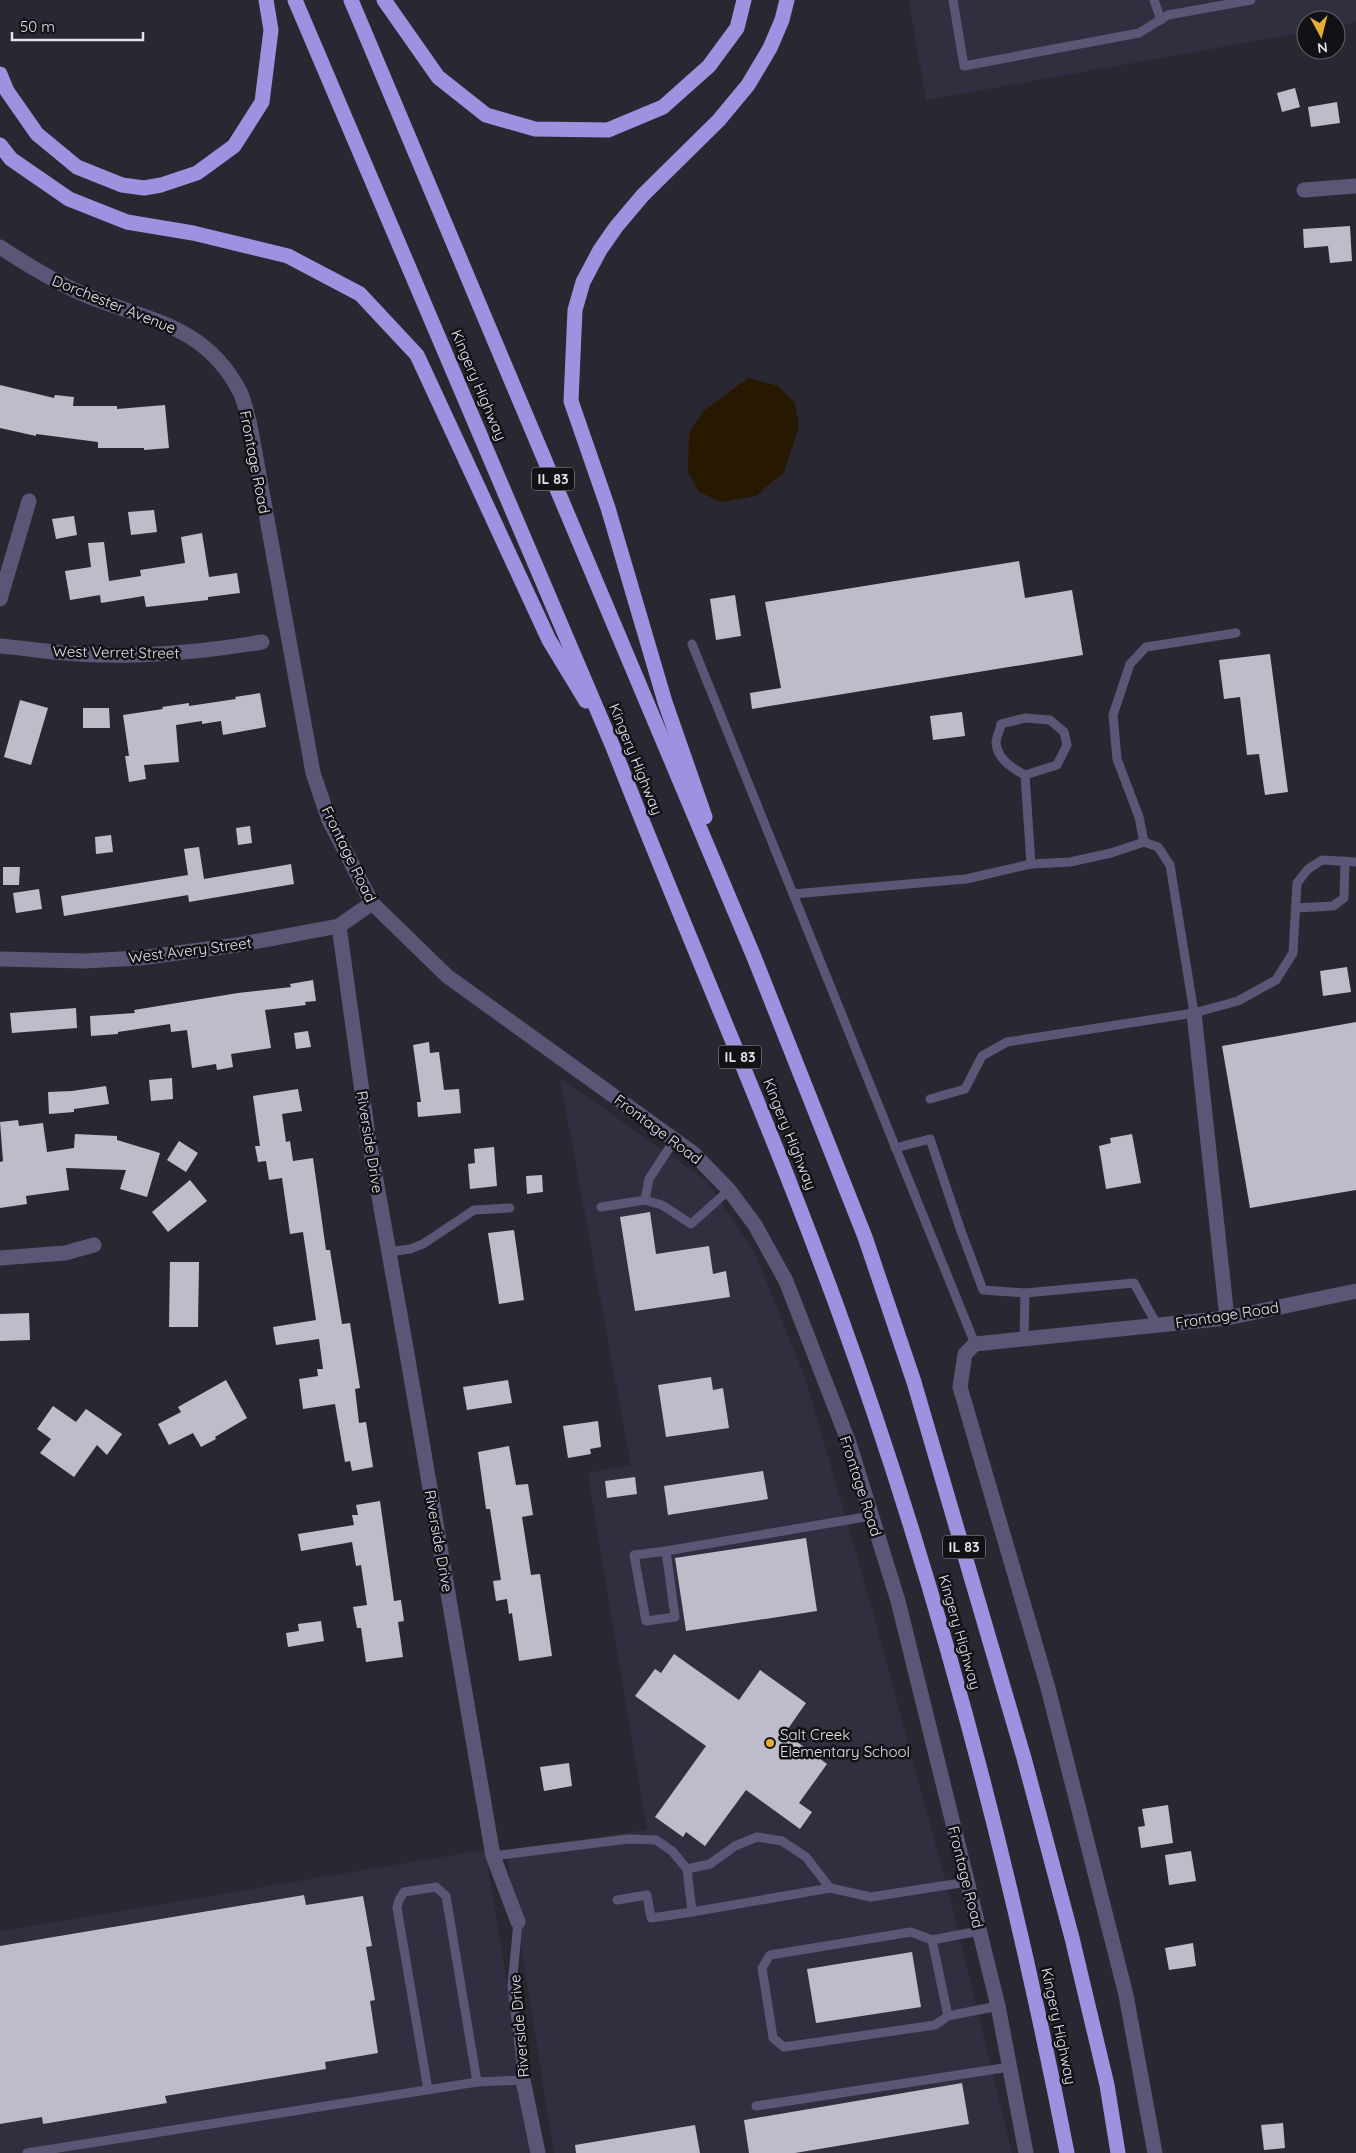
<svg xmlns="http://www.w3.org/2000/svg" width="1356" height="2153" font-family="Quicksand,sans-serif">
<rect width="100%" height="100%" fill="#292832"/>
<g fill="#312f3f">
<path d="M909,0H1356V22L1336,26V20H1306V32L926,100Z"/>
<path d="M560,1078L707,1181L755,1253L806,1380L873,1613L951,1902L1012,2153H554L506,1850L647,1830L588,1473L631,1465Z"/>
<path d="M485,1850L535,2153H0V1931Z"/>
</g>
<path fill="#261900" d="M748,378L778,386L795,403L799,427L784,472L756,496L722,502L699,492L688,472L689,434L703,411Z"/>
<g fill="#bebcc9">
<path d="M1295,88L1300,107L1282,112L1277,93Z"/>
<path d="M1337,102L1340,123L1311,127L1308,107Z"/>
<path d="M1350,226L1352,261L1330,263L1328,246L1304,248L1303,229Z"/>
<path d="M0,385L54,398L55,395L74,397L73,406H117V409L165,405L169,448L144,450V448H98V442L36,434V436L0,428Z"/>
<path d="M154,510L157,532L131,535L128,512Z"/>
<path d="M74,516L77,535L56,539L52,519Z"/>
<path d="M202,533L209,577L237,573L240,593L208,597V600L146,607L144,596L101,603L100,595L70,600L65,571L91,567L88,543L104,542L109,581L141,576L140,570L185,563L181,537Z"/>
<path d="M1019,561L1025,598L1072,590L1083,655L752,709L750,693L781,688L765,602Z"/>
<path d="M735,595L741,636L716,640L710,599Z"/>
<path d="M1270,654L1288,792L1265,795L1259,754L1247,755L1240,697L1224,699L1219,660Z"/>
<path d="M260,693L266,727L223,735L221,721L202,724V721L176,725L179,762L144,765L146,779L129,782L125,756H129L123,715L163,709L162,707L189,703V706L236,699L235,697Z"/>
<path d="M20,700L48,708L31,765L4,757Z"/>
<path d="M83,708H109L110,728H83Z"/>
<path d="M962,712L965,736L933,740L930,716Z"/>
<path d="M250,826L252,843L238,845L236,828Z"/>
<path d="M111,835L113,852L96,854L95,837Z"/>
<path d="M199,847L204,879L291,864L294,884L189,902L188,895L64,916L61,896L188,875L184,849Z"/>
<path d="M3,867H20L19,885H3Z"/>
<path d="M39,889L42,909L16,913L13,893Z"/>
<path d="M1347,967L1351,992L1323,996L1320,971Z"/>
<path d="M313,980L316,1001L305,1002L306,1005L265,1010L271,1048L231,1054L233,1067L217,1070L216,1064L192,1068L187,1030L171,1032L170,1024L118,1032V1034L91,1036L90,1016L135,1013L134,1010L238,993L291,987L290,984Z"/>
<path d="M76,1008L77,1028L12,1033L10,1013Z"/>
<path d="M1356,1022V1190L1250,1208L1222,1046Z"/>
<path d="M308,1031L311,1047L296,1049L294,1033Z"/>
<path d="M429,1042L430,1053L439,1052L444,1090L459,1089L461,1113L418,1117L417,1102H421L413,1045Z"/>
<path d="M172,1078L173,1099L151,1101L149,1080Z"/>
<path d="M106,1086L109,1104L74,1109V1112L49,1114L48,1092L72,1091Z"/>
<path d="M298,1089L302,1111L282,1114L286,1142L290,1141L293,1161L313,1158L326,1250H330L342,1324L350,1323L360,1388L355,1389L359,1423L366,1422L373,1467L352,1471L350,1461L345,1462L335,1404L303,1409L299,1379L318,1376L317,1369H323L319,1339L276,1345L273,1327L316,1320L303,1232L290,1234L282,1178L269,1180L266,1161L258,1162L255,1146H260L253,1096Z"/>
<path d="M18,1120L19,1126L43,1123L47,1152L74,1148L75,1134L117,1136V1140L160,1153L147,1197L120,1189L126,1170L66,1168L69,1190L26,1196L27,1204L0,1208V1162L3,1161L0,1122Z"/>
<path d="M1132,1134L1141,1183L1106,1189L1099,1146L1111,1143L1110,1138Z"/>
<path d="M179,1141L198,1153L186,1172L167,1160Z"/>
<path d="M494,1147L497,1186L470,1189L468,1164L475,1163L474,1149Z"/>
<path d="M542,1175L543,1192L527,1194L526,1176Z"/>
<path d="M190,1180L207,1201L168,1232L152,1212Z"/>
<path d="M650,1212L656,1254L709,1246L713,1274L726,1271L730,1297L635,1311L620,1217Z"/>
<path d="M514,1230L524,1300L499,1304L488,1233Z"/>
<path d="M170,1262H199L198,1327H169Z"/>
<path d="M29,1313L30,1340L0,1341V1314Z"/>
<path d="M711,1377L713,1390L723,1388L729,1428L666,1437L658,1385Z"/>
<path d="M226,1380L247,1418L215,1437L216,1439L201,1447L193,1433L169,1445L158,1424L181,1412L178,1407Z"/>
<path d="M508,1380L512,1403L467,1410L463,1387Z"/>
<path d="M53,1406L76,1422L86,1409L122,1434L107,1455L97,1445L74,1477L40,1453L51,1439L37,1429Z"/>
<path d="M598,1421L601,1447L590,1449L591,1454L568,1458L563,1426Z"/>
<path d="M509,1446L516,1485L528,1484L533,1515L522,1517L531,1575L540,1574L552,1656L519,1661L512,1613L509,1614L507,1599L496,1601L493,1581L501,1580L490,1509H486L478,1452Z"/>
<path d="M763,1471L768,1499L668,1515L664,1486Z"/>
<path d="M635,1477L637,1494L607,1498L605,1481Z"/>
<path d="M380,1501L394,1601L401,1600L404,1621L398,1622L403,1657L366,1662L361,1628H357L353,1607L367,1605L361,1565L356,1566L352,1542L301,1551L298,1534L354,1525L352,1515H358L356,1505Z"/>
<path d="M806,1538L817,1611L686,1631L675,1558Z"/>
<path d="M321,1621L324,1641L288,1647L286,1633L299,1631L298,1624Z"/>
<path d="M674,1654L739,1700L760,1670L806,1703L785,1733L827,1764L799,1803L812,1812L800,1829L746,1790L705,1846L686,1832L683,1837L655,1817L706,1746L635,1696L655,1669L661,1673Z"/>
<path d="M569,1763L572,1786L544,1791L540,1767Z"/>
<path d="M1168,1805L1173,1843L1141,1848L1138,1827L1145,1826L1142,1809Z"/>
<path d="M1191,1851L1196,1881L1169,1885L1165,1855Z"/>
<path d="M304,1895L306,1905L363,1896L372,1946L366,1947L375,2000L370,2001L378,2053L325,2062L326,2069L165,2096L167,2103L43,2124L42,2117L0,2124V1946Z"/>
<path d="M1193,1943L1196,1966L1169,1970L1165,1948Z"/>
<path d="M912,1952L921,2007L816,2023L807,1969Z"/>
<path d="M962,2083L969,2124L795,2153H749L744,2120Z"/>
<path d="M1283,2123L1285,2148L1264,2150L1261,2125Z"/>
<path d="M695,2125L700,2153H576L575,2145Z"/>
</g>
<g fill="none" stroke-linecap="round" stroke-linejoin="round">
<g stroke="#5b5676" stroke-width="9">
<path d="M953,0L964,66L1139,33L1168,15L1251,0"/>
<path d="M1154,0L1161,20"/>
<path d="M692,644L975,1344"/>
<path d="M1144,842L1139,817L1117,759L1113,715L1130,664L1146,647L1236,633"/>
<path d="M1031,864L1070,862L1111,853L1144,842L1158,847L1170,865L1194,1013"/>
<path d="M793,894L966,879L1031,864L1025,775C1013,769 997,758 996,743C996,738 1000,730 1001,724L1025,718L1050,720L1064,732L1067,745L1057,765L1025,775"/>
<path d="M1296,908L1333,906L1344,898L1345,861"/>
<path d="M930,1099L965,1089L982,1056L1007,1042L1194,1013L1238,1001L1276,980L1293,953L1297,883L1308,869L1322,860L1356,862"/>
<path d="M895,1148L930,1139L961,1231L983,1290L1025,1293L1134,1283L1157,1325"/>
<path d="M645,1200L649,1179L675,1139"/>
<path d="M601,1207L645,1200L662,1205L691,1224L729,1190"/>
<path d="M389,1252L410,1249L423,1244L474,1210L510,1208"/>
<path d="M1024,1339L1025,1293"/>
<path d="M666,1551L634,1555L646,1621L675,1617L666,1551L871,1516"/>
<path d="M493,1856L628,1839L656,1840L672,1851L687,1869L692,1912L830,1888L871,1897L967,1882"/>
<path d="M687,1869L710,1864L735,1846L757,1837L782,1841L806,1857L830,1888"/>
<path d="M617,1900L647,1895L651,1918L692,1912"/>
<path d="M979,1931L932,1940L911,1932L770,1955L762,1968L773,2038L784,2047L935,2025L948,2016L998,2006"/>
<path d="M932,1940L948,2016"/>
<path d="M428,2090L397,1908L399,1900L404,1892L436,1887L446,1896L477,2082"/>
<path d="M756,2106L1010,2067"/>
<path d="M27,2153L477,2082L523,2080L512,1986L518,1922"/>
</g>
<g stroke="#5b5676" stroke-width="15">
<path d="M1304,190L1356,186"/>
<path d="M0,247C29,266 58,284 90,297C151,321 206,326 240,392C245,402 247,414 250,425L313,773L329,820L372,903L447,976L693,1153L729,1190L755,1225L786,1281L849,1443L898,1601L998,2006L1026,2153"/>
<path d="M0,599L29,501"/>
<path d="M0,646C21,648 43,651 64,653C131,659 196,653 262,642"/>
<path d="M339,926L368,1135L406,1348L493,1856L518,1922"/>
<path d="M0,959L84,961L140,958L237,945L339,926L372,903"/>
<path d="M1194,1013L1227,1318"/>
<path d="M0,1258L65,1253L94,1245"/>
<path d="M523,2080L538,2153"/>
<path d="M1155,2153L1126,1995L1048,1688L960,1387L965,1354L975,1344L1227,1318L1356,1291"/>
</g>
<g stroke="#9f91e0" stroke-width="15">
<path d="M295,0L613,747C686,934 768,1118 837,1307C937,1582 1011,1866 1067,2153"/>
<path d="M351,0L754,957L865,1237L914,1382L1024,1758L1072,1938L1107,2085L1118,2153"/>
<path d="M384,0L438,77L486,115L535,129L608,130L663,107L709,66L737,28L744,0"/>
<path d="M0,74L7,91L37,134L77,167L122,185L144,188L161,185L197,173L234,146L262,102L271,30L266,0"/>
<path d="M0,145L11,159L69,199L127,222L193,233L288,256L360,294L417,355L549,640L586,701"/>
<path d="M705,817L665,702L608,508L571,401L575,310L583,282L600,250L616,227L643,195L719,120L748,85L770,48L782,20L787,0"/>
</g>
</g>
<circle fill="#e4ad35" stroke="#121116" stroke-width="2" cx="770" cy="1743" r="5"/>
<g text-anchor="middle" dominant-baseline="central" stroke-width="5" stroke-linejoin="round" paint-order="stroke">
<g fill="#121116" stroke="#a4a4aa" stroke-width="1">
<rect x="532" y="467.5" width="42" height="23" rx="4"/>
<rect x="719" y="1045.5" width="42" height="23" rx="4"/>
<rect x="943" y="1535.5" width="42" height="23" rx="4"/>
</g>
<g font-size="14" font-weight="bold" fill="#e3e3ea">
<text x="553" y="479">IL 83</text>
<text x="740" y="1057">IL 83</text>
<text x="964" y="1547">IL 83</text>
</g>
<g font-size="15" fill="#e3e3ea" stroke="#121116">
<text transform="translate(114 304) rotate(22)">Dorchester Avenue</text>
<text transform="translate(479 385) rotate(67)">Kingery Highway</text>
<text transform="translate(255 462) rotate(79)">Frontage Road</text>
<text transform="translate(116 652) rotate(1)">West Verret Street</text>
<text transform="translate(636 759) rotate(68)">Kingery Highway</text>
<text transform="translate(349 854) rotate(64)">Frontage Road</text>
<text transform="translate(190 950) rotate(-7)">West Avery Street</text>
<text transform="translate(658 1129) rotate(37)">Frontage Road</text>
<text transform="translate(790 1134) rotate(68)">Kingery Highway</text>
<text transform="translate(370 1142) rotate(81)">Riverside Drive</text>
<text transform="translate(1227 1315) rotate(-9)">Frontage Road</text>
<text transform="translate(861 1486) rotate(72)">Frontage Road</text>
<text transform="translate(439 1541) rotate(80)">Riverside Drive</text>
<text transform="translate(960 1632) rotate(74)">Kingery Highway</text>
<text transform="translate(966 1877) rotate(76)">Frontage Road</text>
<text transform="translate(519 2026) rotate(-95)">Riverside Drive</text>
<text transform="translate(1059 2026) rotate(78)">Kingery Highway</text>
</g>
<g font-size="15" fill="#e3e3ea" stroke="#121116" text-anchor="start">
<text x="780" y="1734">Salt Creek<tspan x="780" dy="17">Elementary School</tspan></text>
</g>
</g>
<g transform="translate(1321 35) rotate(173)"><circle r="24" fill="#121116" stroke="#66656b"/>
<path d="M0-4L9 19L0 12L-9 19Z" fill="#e4ad35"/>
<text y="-8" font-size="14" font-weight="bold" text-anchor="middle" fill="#e3e3ea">N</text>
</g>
<path d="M12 32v8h131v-8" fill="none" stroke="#e3e3ea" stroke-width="2.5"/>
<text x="20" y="32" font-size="15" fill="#e3e3ea" stroke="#121116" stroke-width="4" paint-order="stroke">50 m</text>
</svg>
